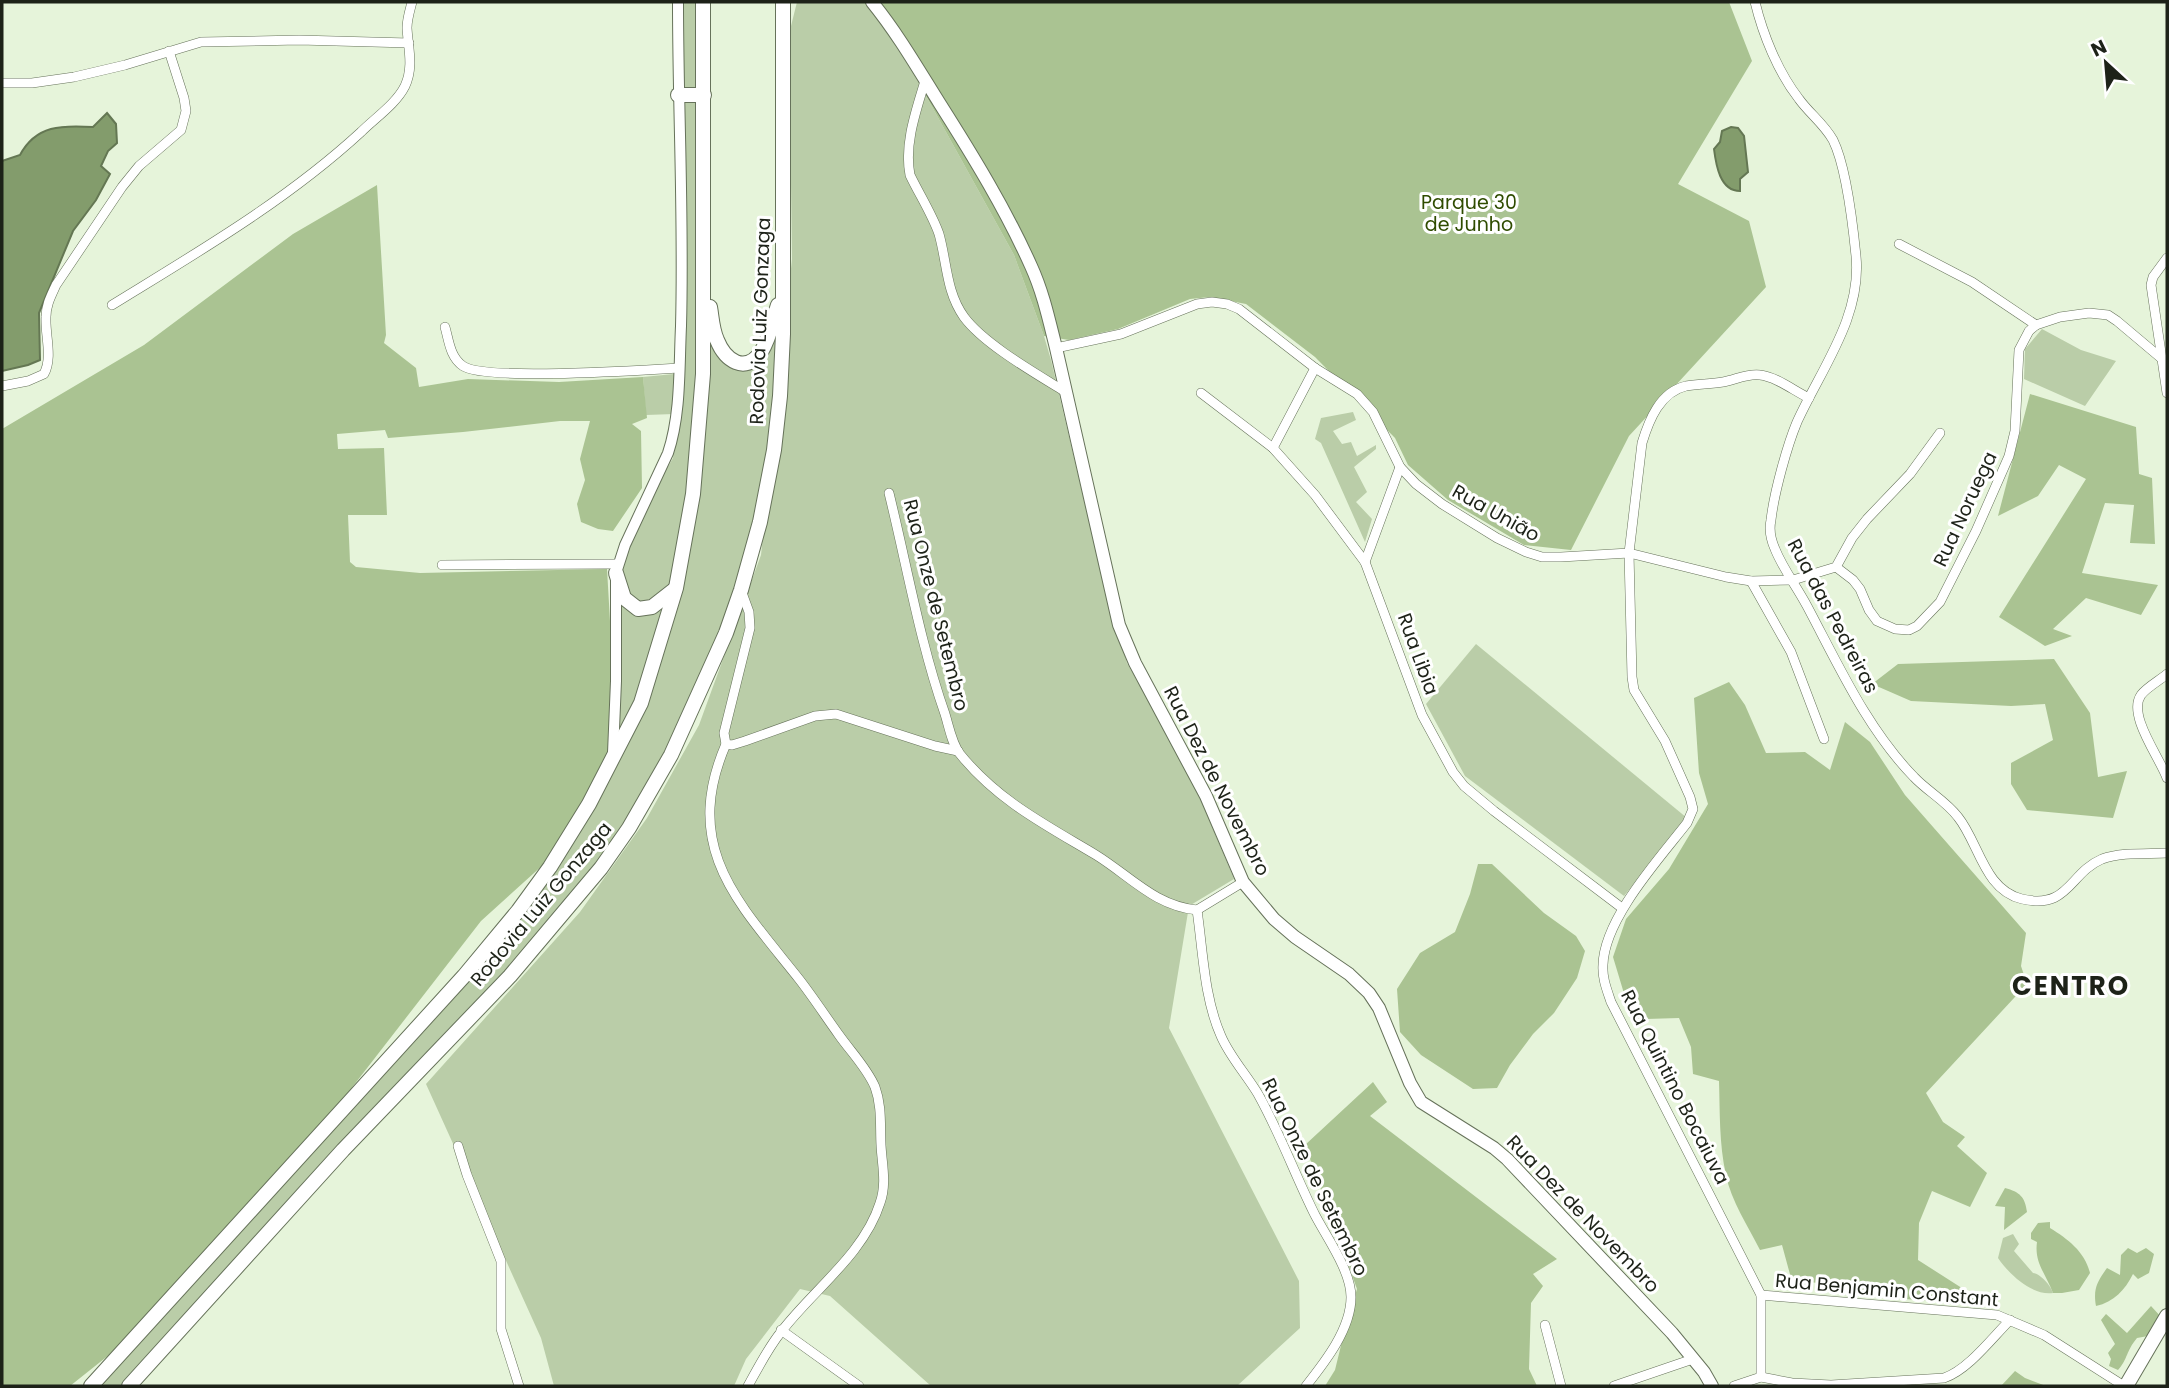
<svg xmlns="http://www.w3.org/2000/svg" width="2169" height="1388" font-family="Poppins,sans-serif">
<rect width="100%" height="100%" fill="#e6f4da"/>
<g fill="#bacda8">
<path d="M680,2H698L700,262L694,447L673,585L648,607L625,595L621,562L656,488L673,458L684,344Z"/>
<path d="M797,2H863L894,38L1014,255L1044,336L1051,360L1099,564L1127,663L1192,779L1234,879L1189,906L1169,1028L1299,1281L1300,1328L1237,1386H931L830,1296L800,1289L746,1359L734,1386H554L541,1338L426,1084L580,912L647,818L699,725L761,555L792,259L789,34Z"/>
<path d="M707,308L711,333L745,368L779,324L769,469L742,602L637,809L600,862L520,960L131,1386H85L374,1077L547,865L642,708L679,587Z"/>
<path d="M2042,329L2081,350L2116,361L2085,406L2024,379L2025,349Z"/>
<path d="M674,374V414L646,415L643,377Z"/>
<path d="M1353,412L1356,420L1333,431L1342,444L1351,442L1357,456L1376,445V449L1354,467L1367,492L1356,502L1372,519L1365,542L1321,443L1315,439L1321,418Z"/>
<path d="M617,584L635,612L673,593L638,705L615,744Z"/>
<path d="M1476,644L1687,818L1624,896L1465,776L1426,704Z"/>
<path d="M2013,1234L2019,1244L2014,1251L2033,1273C2041,1274 2051,1286 2053,1293C2032,1296 2009,1274 1998,1258L2003,1238Z"/>
</g>
<g fill="#aac392">
<path d="M863,2H1729L1752,61L1678,184L1749,221L1766,287L1629,436L1571,550L1524,545L1448,500L1408,465L1395,438L1315,357L1246,304L1210,297L1190,299L1118,329L1069,340L1044,336L1014,255L894,38Z"/>
<path d="M377,185L386,335L384,343L416,368L419,387L468,379L559,382L643,377L647,418L632,424L641,431L642,488L613,531L598,529L581,522L577,504L585,480L580,459L590,421H560L463,432L388,438L385,430L337,434L338,449L384,448L387,515H348L350,562L356,567L420,573L607,569L613,673L612,755L544,864L481,921L309,1143L114,1351L70,1386H2V429L144,345L293,234Z"/>
<path d="M2030,394L2136,427L2139,474L2152,478L2155,544L2130,543L2134,505L2105,503L2082,573L2158,585L2141,615L2086,598L2053,629L2072,636L2045,646L1999,617L2086,479L2059,465L2038,496L1998,516Z"/>
<path d="M2054,659L2090,713L2098,777L2127,771L2113,818L2027,810L2011,784V763L2053,740L2045,704L2011,706L1911,701L1872,684L1898,664Z"/>
<path d="M1729,682L1745,705L1766,753L1805,752L1830,770L1845,722L1870,742L1905,795L2026,933L2021,966L2027,984L1926,1093L1943,1122L1965,1137L1957,1146L1987,1173L1970,1207L1932,1191L1919,1223L1918,1260L1990,1306L1893,1298L1791,1278L1782,1245L1760,1250C1748,1226 1731,1201 1726,1175C1719,1144 1720,1112 1719,1081L1693,1074L1691,1047L1679,1018L1646,1019L1629,1010L1613,957L1626,919L1669,869L1708,804L1699,773L1694,698Z"/>
<path d="M1478,864H1492L1544,913L1576,936L1585,951L1577,978L1554,1013L1533,1034L1510,1065L1497,1088L1473,1089L1421,1055L1400,1032L1397,989L1420,953L1455,932L1470,894Z"/>
<path d="M1373,1082L1387,1102L1370,1116L1557,1259L1533,1274L1543,1286L1531,1303L1529,1369L1537,1386H1325L1335,1370L1347,1321L1357,1289L1305,1145Z"/>
<path d="M2005,1188C2020,1192 2025,1197 2027,1212L2004,1230L2005,1207L1995,1206Z"/>
<path d="M2050,1222V1228C2068,1239 2085,1252 2090,1273L2079,1290L2062,1293H2053C2046,1274 2034,1263 2037,1242L2031,1239V1233L2038,1223Z"/>
<path d="M2128,1248L2137,1253L2146,1248L2154,1254L2149,1273L2138,1279L2133,1274C2125,1290 2114,1302 2096,1306C2093,1289 2097,1282 2107,1268L2120,1275L2121,1255Z"/>
<path d="M2151,1306L2162,1318L2148,1336L2137,1338C2126,1351 2128,1359 2118,1370L2109,1366L2111,1359L2108,1353L2115,1344L2101,1320L2106,1314L2127,1333Z"/>
<path d="M2015,1371L2025,1378L2046,1386H2001Z"/>
</g>
<g fill="#839c6c" stroke="#647753" stroke-width="2">
<path d="M107,113L116,124L117,143L108,151L101,166L110,174L96,200L73,231L39,313L40,360L28,365L2,371V161L20,155C36,125 62,125 93,127Z"/>
<path d="M1731,127L1738,128L1744,136L1748,172L1740,179V191C1720,191 1716,165 1714,149L1720,142L1722,131Z"/>
</g>
<g fill="none" stroke-linecap="round" stroke-linejoin="round">
<g stroke="#66725a" stroke-width="10">
<g id="minor">
<path d="M1755,2C1763,35 1778,72 1799,99C1809,113 1824,124 1833,140C1846,166 1853,226 1856,256C1862,317 1821,369 1797,422C1787,446 1774,493 1771,520C1769,529 1771,540 1775,549C1783,569 1797,587 1807,606C1838,664 1867,729 1914,777C1927,791 1946,801 1958,817C1979,843 1984,890 2022,899C2069,910 2069,873 2102,859C2121,852 2147,854 2167,853"/>
<path d="M925,81C916,111 904,144 910,175C919,194 932,214 939,234C947,262 946,292 964,317C984,344 1035,373 1064,391"/>
<path d="M2,83H32L74,77L125,65L201,42L299,40L409,43"/>
<path d="M1899,244L1972,282L2036,325"/>
<path d="M2167,258L2153,277L2151,285L2167,393"/>
<path d="M112,305C198,252 286,201 361,132C375,118 396,104 405,86C414,67 408,47 407,28C407,19 410,10 412,2"/>
<path d="M445,327C449,341 450,357 463,366C485,381 643,370 679,368"/>
<path d="M1056,348L1121,334L1197,304L1212,302L1227,304L1239,309L1315,368L1357,394L1373,412L1400,467L1416,484L1442,504L1497,538L1526,552L1542,557H1561L1629,553L1726,577L1751,581L1793,580L1836,567L1852,538L1867,519L1910,474L1940,433"/>
<path d="M2,386L28,381L44,374C53,357 45,336 46,317C46,305 51,296 56,285L122,187L139,166L181,130L186,111L184,98L169,51"/>
<path d="M1201,393L1273,448L1315,495L1365,562L1422,715L1453,772L1464,786L1494,811L1622,908"/>
<path d="M1273,448L1315,368"/>
<path d="M889,493C907,566 920,643 945,714C949,727 952,744 960,754C998,801 1046,825 1096,855C1130,876 1155,906 1197,910C1203,951 1204,998 1221,1036C1230,1057 1246,1074 1258,1094C1280,1133 1295,1175 1315,1215C1327,1238 1351,1271 1351,1297C1351,1329 1325,1362 1306,1386"/>
<path d="M1365,562L1400,467"/>
<path d="M442,565L617,564"/>
<path d="M1836,567L1853,580L1860,589L1869,610L1877,621L1895,629L1909,630L1917,626L1940,602L1976,531L2009,456L2015,431L2019,350L2029,331L2036,325L2060,317L2089,313L2108,315L2117,321L2161,358"/>
<path d="M1751,581L1791,652L1824,739"/>
<path d="M741,590L749,612L750,628L724,733L726,744L732,745L745,741L815,716L836,714L935,746L958,751"/>
<path d="M2167,674C2159,681 2147,687 2141,695C2127,715 2160,758 2167,778"/>
<path d="M726,744C681,848 738,902 799,979C813,997 826,1017 839,1035C851,1052 867,1068 875,1087C882,1106 880,1125 881,1145C882,1165 887,1183 880,1203C864,1254 812,1291 781,1332C768,1348 758,1368 748,1386"/>
<path d="M1197,910L1243,882"/>
<path d="M458,1146L467,1175L501,1261V1329L519,1386"/>
<path d="M1761,1295L1997,1315L2044,1335L2124,1386"/>
<path d="M1545,1325L1561,1386"/>
<path d="M781,1330L859,1386"/>
<path d="M1761,1377V1295L1611,1002C1607,990 1602,978 1603,965C1604,919 1659,859 1687,823L1693,809L1690,797L1665,741L1634,690L1632,677L1629,553L1642,443C1649,420 1660,392 1686,386C1698,384 1711,384 1723,382C1735,380 1748,373 1760,375C1777,377 1794,391 1809,398"/>
<path d="M1614,1386L1693,1359"/>
<path d="M1734,1386L1761,1377L1792,1383L1831,1385L1944,1378C1968,1370 1992,1338 2010,1320"/>
</g>
</g>
<g stroke="#66725a" stroke-width="12">
<path id="tertiary" d="M613,753L616,681V573L625,545L668,453C681,414 679,368 681,326C684,218 678,110 678,2"/>
</g>
<g stroke="#66725a" stroke-width="14">
<path id="secondary" d="M872,2C898,34 918,69 940,104C973,156 1006,210 1031,266C1043,292 1049,320 1056,348L1119,625L1135,663L1206,796L1243,882L1274,919L1295,937L1349,974L1369,993L1379,1008L1410,1083L1421,1102L1494,1148L1507,1159L1672,1333L1704,1372L1712,1386"/>
</g>
<g stroke="#66725a" stroke-width="16">
<path id="primary" d="M2126,1386L2167,1316"/>
</g>
<g stroke="#66725a" stroke-width="16">
<g id="trunk">
<path d="M678,95H704"/>
<path d="M710,307C712,318 712,329 717,340C725,360 745,375 761,352C770,338 773,320 778,305"/>
<path d="M616,573L624,598L638,609L652,607L675,589"/>
<path d="M91,1386L464,976L518,911L550,867L589,804L641,703L676,588L693,494L703,374V2"/>
<path d="M129,1386L343,1150L510,976L601,868L629,828L671,755L726,633L741,590L760,522L774,450L780,396L783,334V2"/>
</g>
</g>
<use href="#minor" stroke="#fff" stroke-width="9"/>
<use href="#tertiary" stroke="#fff" stroke-width="10"/>
<use href="#secondary" stroke="#fff" stroke-width="12"/>
<use href="#primary" stroke="#fff" stroke-width="14"/>
<use href="#trunk" stroke="#fff" stroke-width="14"/>
</g>
<g text-anchor="middle" dominant-baseline="central" stroke-width="6" stroke-linejoin="round" paint-order="stroke">
<g font-size="19" fill="#2f4c00" stroke="#fff">
<text x="1469" y="202">Parque 30<tspan x="1469" dy="22">de Junho</tspan></text>
</g>
<g font-size="19" fill="#1d2218" stroke="#fff">
<text transform="translate(760 321) rotate(-88)">Rodovia Luiz Gonzaga</text>
<text transform="translate(1965 509) rotate(-65)">Rua Noruega</text>
<text transform="translate(1496 513) rotate(29)">Rua União</text>
<text transform="translate(936 605) rotate(76)">Rua Onze de Setembro</text>
<text transform="translate(1833 616) rotate(62)">Rua das Pedreiras</text>
<text transform="translate(1418 654) rotate(70)">Rua Libia</text>
<text transform="translate(1217 781) rotate(63)">Rua Dez de Novembro</text>
<text transform="translate(541 904) rotate(-50)">Rodovia Luiz Gonzaga</text>
<text transform="translate(1675 1087) rotate(63)">Rua Quintino Bocaiuva</text>
<text transform="translate(1315 1177) rotate(64)">Rua Onze de Setembro</text>
<text transform="translate(1583 1214) rotate(46)">Rua Dez de Novembro</text>
<text transform="translate(1887 1290) rotate(5)">Rua Benjamin Constant</text>
</g>
<g font-size="26" font-weight="bold" letter-spacing="2" fill="#1d2218" stroke="#fff">
<text x="2071" y="986">CENTRO</text>
</g>
</g>
<rect width="2169" height="1388" fill="none" stroke="#1d2218" stroke-width="7"/>
<g transform="translate(2106 63) rotate(334)" stroke="#ffffff" stroke-width="5" paint-order="stroke">
<path d="M0-5L12 26L0 18L-12 26Z" fill="#1d2218"/>
<text y="-10" font-size="19" font-weight="bold" text-anchor="middle" fill="#1d2218">N</text>
</g>
</svg>
